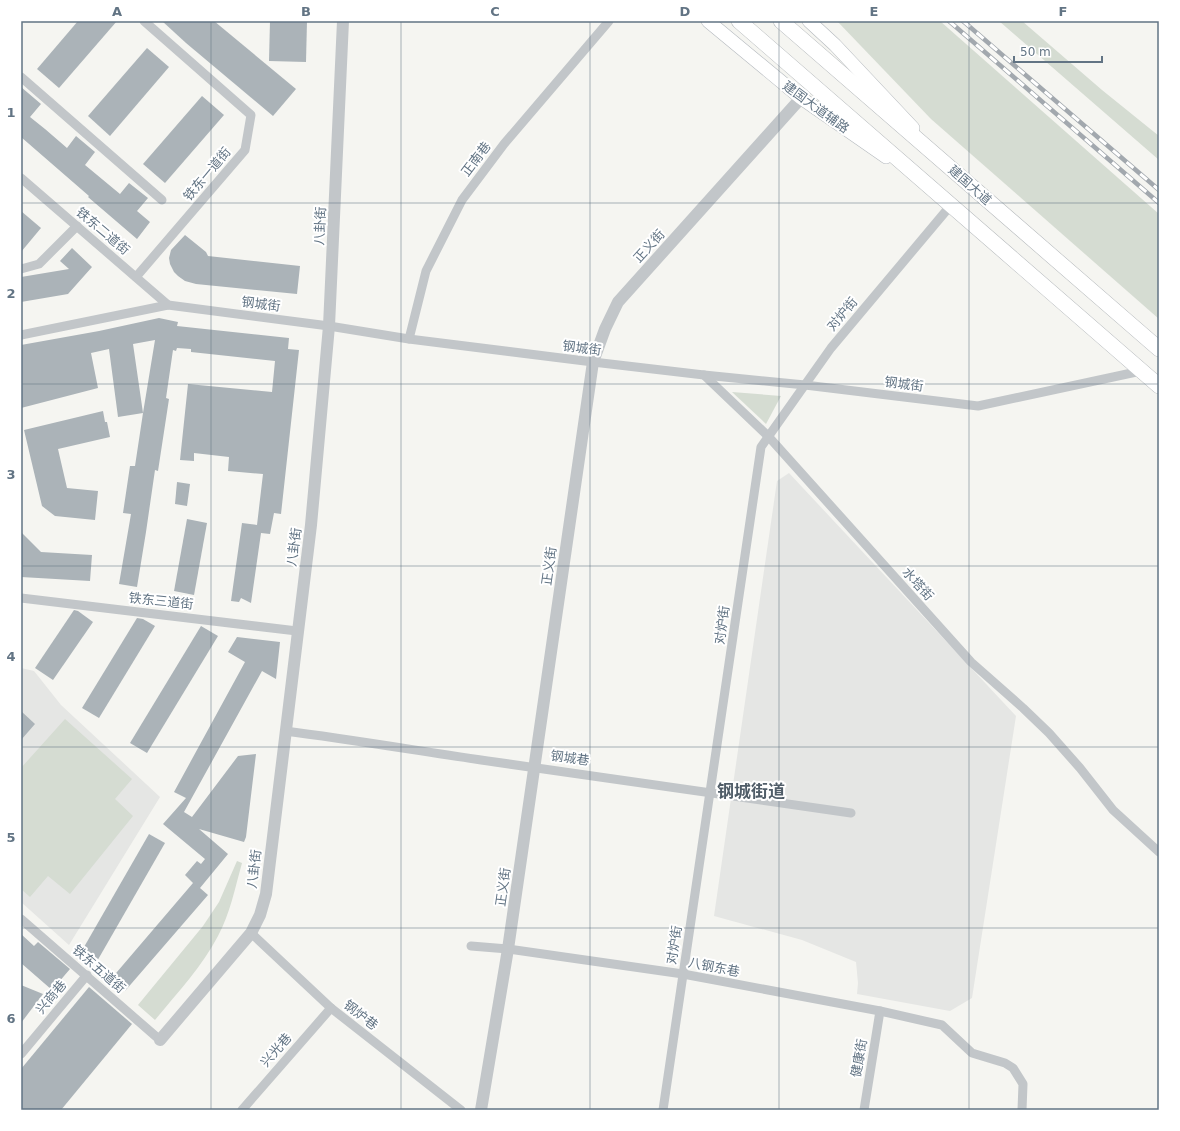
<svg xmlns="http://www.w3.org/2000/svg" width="1180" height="1131" font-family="'DejaVu Sans','Noto Sans SC',sans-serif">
<rect width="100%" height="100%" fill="#f5f5f1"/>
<g fill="#e5e6e4">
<path d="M789,473L1016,716L972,998L950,1011L857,994L858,983L856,962L802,940L714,916L777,481Z"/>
<path d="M21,668L34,671L61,705L160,797L69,945L21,902Z"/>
</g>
<g fill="#d5dcd2">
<path d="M837,21H940L1159,214V319L931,119Z"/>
<path d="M999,21H1022L1102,90L1159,136V160Z"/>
<path d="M732,392L781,396L766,424Z"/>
<path d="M65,719L132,779L115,799L133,816L70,894L48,876L30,897L21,889V768Z"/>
<path d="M237,861L242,863C235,888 230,914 218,936C202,967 177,993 155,1020L138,1005L203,926L219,902Z"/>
</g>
<g fill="#abb3b8" fill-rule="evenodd">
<path d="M78,21H117L59,88L37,69Z"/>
<path d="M162,21H214L296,89L273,116L186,43Z"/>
<path d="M270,21H307L306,62L269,61Z"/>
<path d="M147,48L169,67L110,136L88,116Z"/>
<path d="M21,87L41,104L30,117L45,129L67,148L76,136L95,152L85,165L120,194L129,183L148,198L137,211L150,222L137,239L88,197L89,196L21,137Z"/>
<path d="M202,96L224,115L165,183L143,164Z"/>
<path d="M21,211L41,228L21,252Z"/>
<path d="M185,235L206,252L208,256L300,266L297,294L196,284L185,281L178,276L174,272L170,264L169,258L171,250Z"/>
<path d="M72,248L92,267L68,294L21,302V277L69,269L60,261Z"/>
<path d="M159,318L178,322L177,326L289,338L288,349L299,350L281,514L274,513L270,534L261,533L251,603L241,598L239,602L231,601L242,523L257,525L263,474L228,471L229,457L194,453V461L180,460L188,384L272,392L275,361L191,352V349L177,348L176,351L173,350L166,398L169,399L158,471L155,470L146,532L137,587L119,584L131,514L123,513L130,466H135L143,413L118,417L109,349L91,353L98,388L21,408V345L99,331ZM155,340L143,413L133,344Z"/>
<path d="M103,411L105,422H107L110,437L58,449L67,488L98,491L95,520L55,516L42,506L24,430Z"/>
<path d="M177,482L190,484L187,506L175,504Z"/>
<path d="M187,519L207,523L194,595L174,591Z"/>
<path d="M21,532L41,552L92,555L90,581L21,577Z"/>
<path d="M74,610L78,611L93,622L53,680L35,668Z"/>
<path d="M137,618L143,619L155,626L99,718L82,708Z"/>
<path d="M201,626L218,636L147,753L130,743Z"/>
<path d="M237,637L280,642L276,679L262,671L184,812L192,817L238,756L256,754L246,837L244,842L199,829L228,854L200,888L208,895L125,991L111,979L193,883L185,875L197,861L201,864L205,859L163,824L186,798L174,792L245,662L228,652Z"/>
<path d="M21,711L35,724L21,740Z"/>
<path d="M149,834L165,843L96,963L80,954Z"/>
<path d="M21,934L34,946L38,942L70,969L52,990L21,963Z"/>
<path d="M21,985L43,994L21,1023Z"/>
<path d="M89,987L132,1024L61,1110H21V1069Z"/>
</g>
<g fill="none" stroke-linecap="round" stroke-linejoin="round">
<g stroke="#b4b9be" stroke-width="14">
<g id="secondary">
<path d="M708,21L801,98L886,157"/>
<path d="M809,21L835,45L913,128"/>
</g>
</g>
<g stroke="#b4b8bb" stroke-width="16">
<g id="trunk">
<path d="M739,21L1159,386"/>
<path d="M781,21L1159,349"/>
</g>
</g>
<g stroke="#c2c6c9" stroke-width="9">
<path d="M21,77L162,200"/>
<path d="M21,178L168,305"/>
<path d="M21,269L39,264L77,226"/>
<path d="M136,277L245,150L251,115L144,21"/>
<path d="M21,335L168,305L329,326L409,339L593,362L704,375L805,385L978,406L1141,371"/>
<path d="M409,339L426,271L462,200L504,144L609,21"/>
<path d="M704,375L768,436L971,662L1023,708L1049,733L1080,768L1113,810L1159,852"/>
<path d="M21,598L297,631"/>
<path d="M285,731C355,740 425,752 495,762C614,779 733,795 851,813"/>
<path d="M21,919L160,1040"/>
<path d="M251,933L331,1008L461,1110"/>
<path d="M471,946L508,949L683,974L880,1011L942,1025L972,1053L1005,1063L1013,1068L1023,1084L1022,1110"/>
<path d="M21,1054L87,975"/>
<path d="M242,1110L331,1008"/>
<path d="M663,1110L761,447L831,348L951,205"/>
<path d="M864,1110L880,1011"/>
</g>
<g stroke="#c2c6c9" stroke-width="12">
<path d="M160,1040L251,933L260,915L266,894L311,525L329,326L343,21"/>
<path d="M481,1110L508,949L593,362L605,329L618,302L801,98"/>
</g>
<use href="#secondary" stroke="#fff" stroke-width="13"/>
<use href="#trunk" stroke="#fff" stroke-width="15"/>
<g stroke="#a2a8ae" stroke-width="4.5">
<g id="rail">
<path d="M949,21L1159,203"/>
<path d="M963,21L1159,190"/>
</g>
</g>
<use href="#rail" stroke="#fff" stroke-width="3" stroke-dasharray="9" stroke-linecap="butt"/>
</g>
<path fill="none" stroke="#627484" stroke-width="1" stroke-opacity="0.55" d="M211,21V1110M401,21V1110M590,21V1110M779,21V1110M969,21V1110M21,203H1159M21,384H1159M21,566H1159M21,747H1159M21,928H1159"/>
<g text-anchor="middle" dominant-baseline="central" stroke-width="4" stroke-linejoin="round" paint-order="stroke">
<g font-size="13" fill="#627484" stroke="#fff">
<text transform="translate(816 107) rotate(36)">建国大道辅路</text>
<text transform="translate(476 159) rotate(-53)">正南巷</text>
<text transform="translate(207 174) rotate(-50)">铁东一道街</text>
<text transform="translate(970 185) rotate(41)">建国大道</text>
<text transform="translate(320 226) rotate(-87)">八卦街</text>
<text transform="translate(103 231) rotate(40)">铁东二道街</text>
<text transform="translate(649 246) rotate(-48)">正义街</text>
<text transform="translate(261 304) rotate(7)">钢城街</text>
<text transform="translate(842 314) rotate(-50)">对炉街</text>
<text transform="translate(582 348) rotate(7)">钢城街</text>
<text transform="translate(904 384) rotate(7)">钢城街</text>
<text transform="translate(294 547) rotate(-82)">八卦街</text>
<text transform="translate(549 566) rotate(-82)">正义街</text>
<text transform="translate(918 584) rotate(48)">水塔街</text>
<text transform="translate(161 601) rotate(6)">铁东三道街</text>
<text transform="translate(722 625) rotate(-82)">对炉街</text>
<text transform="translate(570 758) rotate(8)">钢城巷</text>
<text transform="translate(254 869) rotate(-83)">八卦街</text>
<text transform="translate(503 887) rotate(-82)">正义街</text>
<text transform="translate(674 945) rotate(-81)">对炉街</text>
<text transform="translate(714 967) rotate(11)">八钢东巷</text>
<text transform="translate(99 969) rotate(41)">铁东五道街</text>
<text transform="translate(51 997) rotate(-50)">兴商巷</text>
<text transform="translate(361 1015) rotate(38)">钢炉巷</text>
<text transform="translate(276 1050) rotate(-49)">兴光巷</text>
<text transform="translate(859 1058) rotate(-80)">健康街</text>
</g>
<g font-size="17" font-weight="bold" fill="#505d68" stroke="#fff">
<text x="751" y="791">钢城街道</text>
</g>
</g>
<rect width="1180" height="1131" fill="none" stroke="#ffffff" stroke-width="44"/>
<path d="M1014 56v6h88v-6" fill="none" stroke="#627484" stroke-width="2"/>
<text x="1020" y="56" font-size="12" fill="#627484" stroke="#ffffff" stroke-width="3" paint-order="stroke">50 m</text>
<rect x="22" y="22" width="1136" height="1087" fill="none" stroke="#627484" stroke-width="1.5"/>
<g font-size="13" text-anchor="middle" font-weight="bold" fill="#627484">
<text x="117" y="16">A</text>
<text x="306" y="16">B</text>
<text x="495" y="16">C</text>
<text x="685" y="16">D</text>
<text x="874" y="16">E</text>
<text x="1063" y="16">F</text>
<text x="11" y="117">1</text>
<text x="11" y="298">2</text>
<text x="11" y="479">3</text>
<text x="11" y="661">4</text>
<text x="11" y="842">5</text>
<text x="11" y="1023">6</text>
</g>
</svg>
